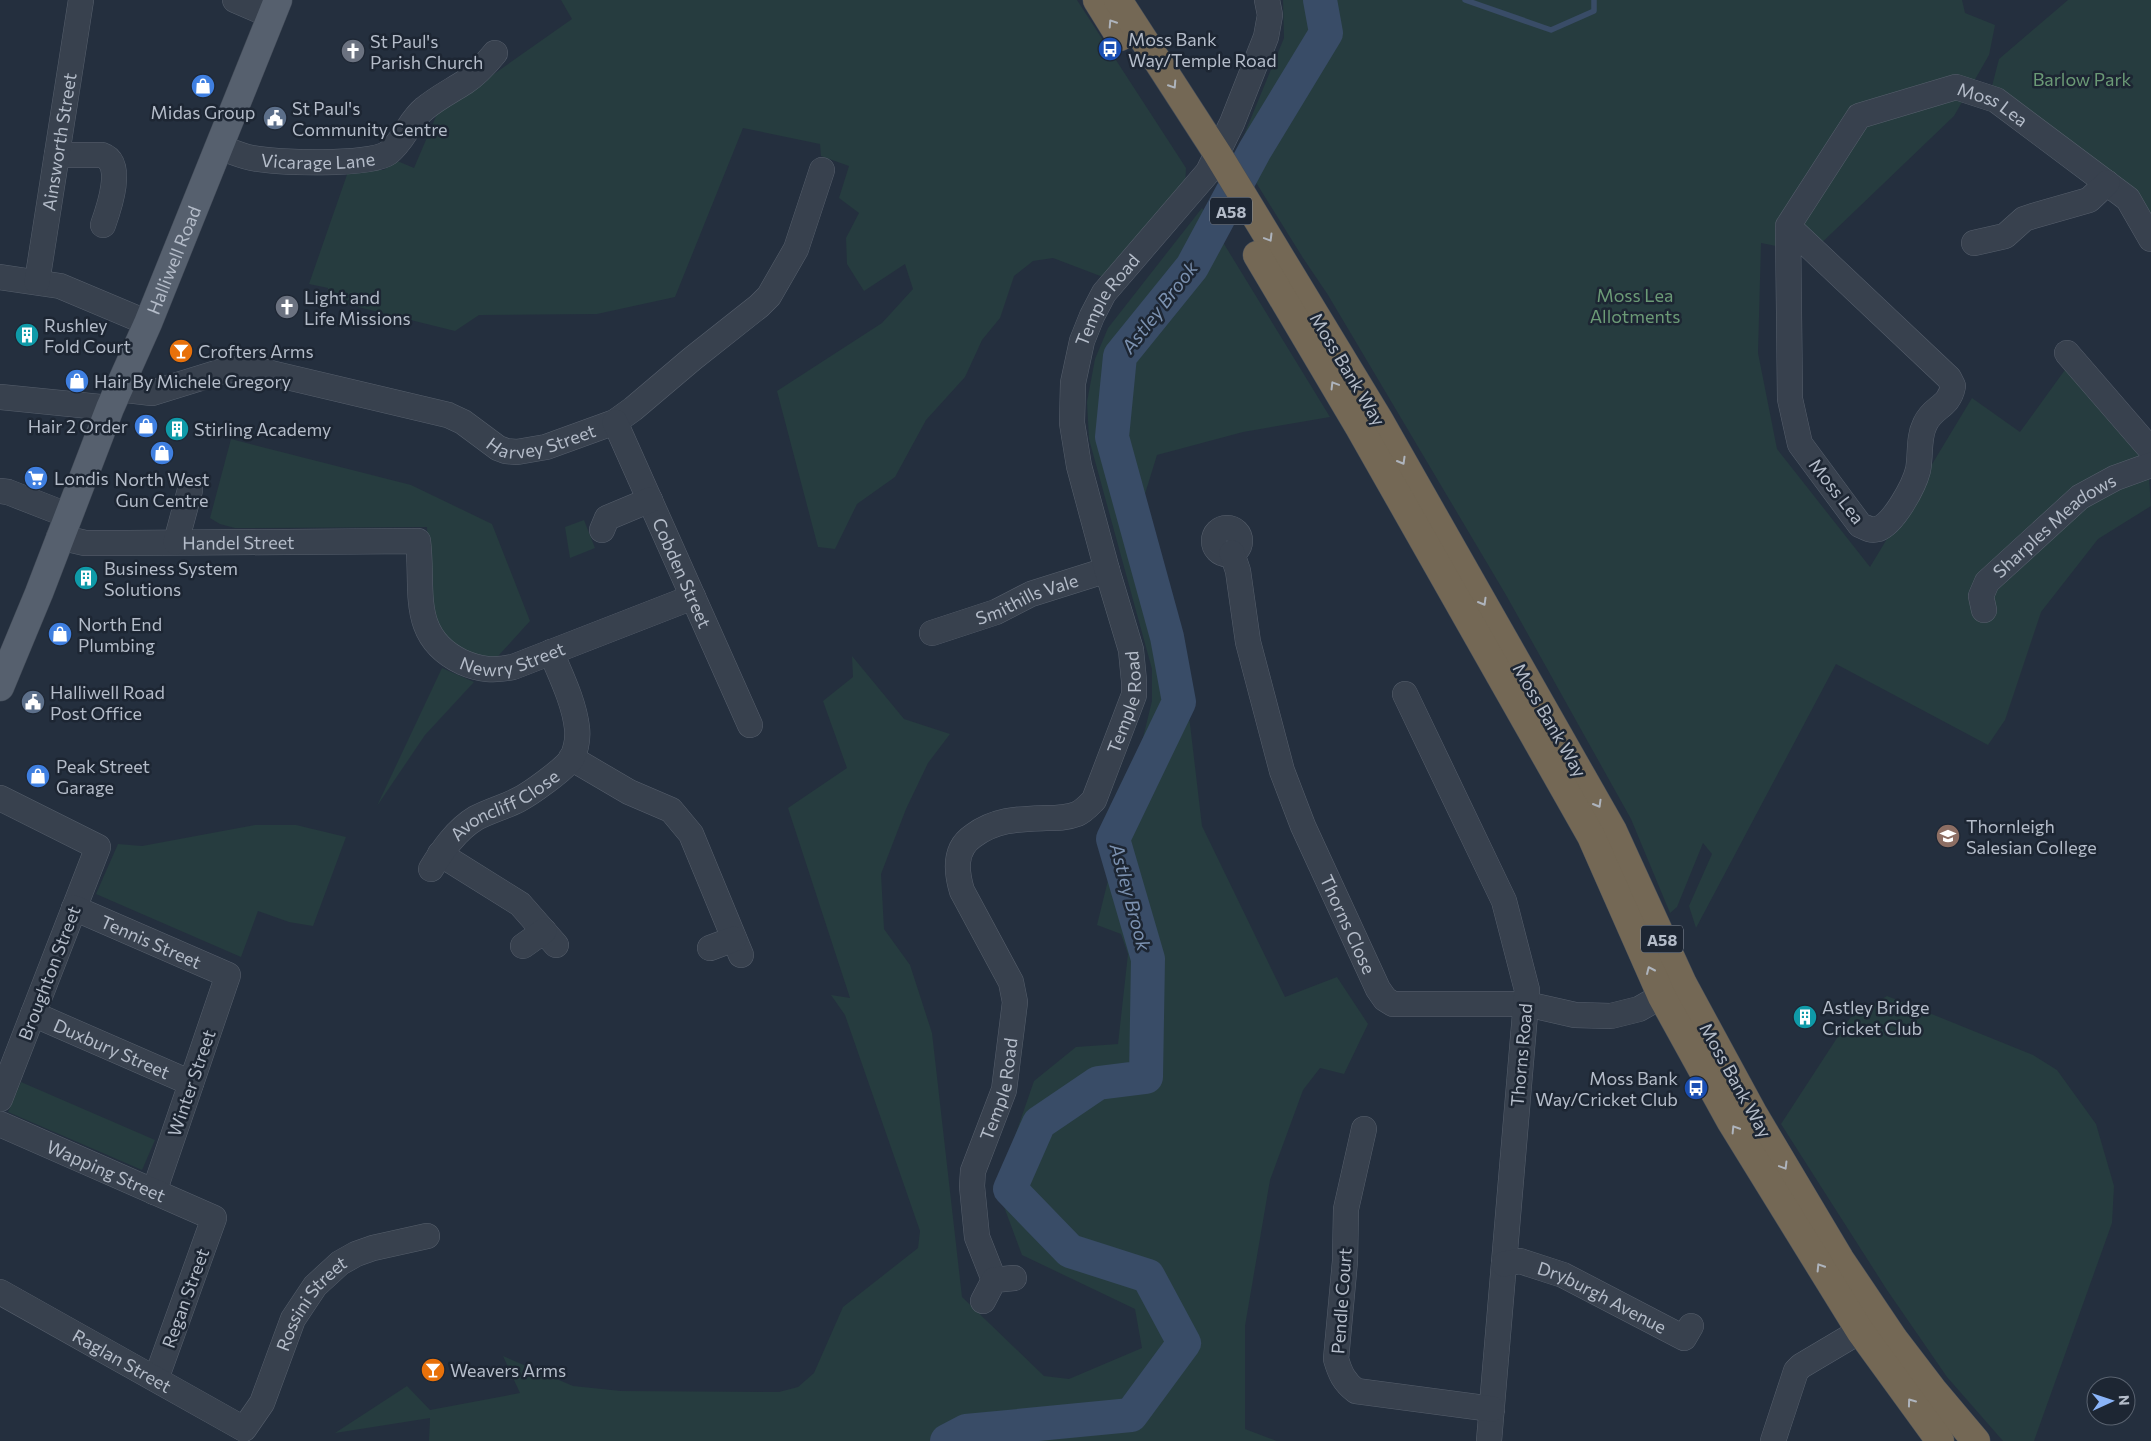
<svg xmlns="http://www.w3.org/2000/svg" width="2151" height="1441" font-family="Commissioner,sans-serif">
<rect width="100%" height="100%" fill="#242f3e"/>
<g fill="#263c3f">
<path d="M561,0H1077L1186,168L1185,188L1103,277L1053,258L1033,261L1014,276L1000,318L982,340L965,377L926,420L895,477L857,504L835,549L818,547L777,391L882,323L913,289L905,264L864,291L847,264L846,238L859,213L839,198L849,166L821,156L820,144L743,128L675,297L597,314L479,315L455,331L326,299L328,288L309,284L350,166L371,170H384L395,160L414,168L437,114L572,19Z"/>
<path d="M1283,0H1962L1965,13L1995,25L1989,55L1954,116L1811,253L1761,243L1758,353L1777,449L1870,567L1972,398L2020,432L2067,367L2147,450L2151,506L2098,539L2041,612L2005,720L1988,745L1836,664L1696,928L1689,906L1712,854L1703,843L1677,907L1670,913L1631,819L1506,595L1328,295L1303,258L1237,152L1284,38Z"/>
<path d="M2068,0H2151V239L2128,199L1991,90L1999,59Z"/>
<path d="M1202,208L1330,417L1243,432L1157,455L1140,510L1173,630L1190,724L1202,826L1285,997L1337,977L1368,1024L1344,1074L1320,1068L1303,1090L1270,1180L1245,1326V1429L1277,1441H429L430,1418L335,1433L407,1386L430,1410L520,1393L503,1356L573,1386L621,1391L779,1392L798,1387L814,1373L843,1307L918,1248L920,1231L845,1015L831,995L850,998L788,808L847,768L823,701L853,677L852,656L904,719L950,734L928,763L906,809L881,874L884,929L910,965L932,1033L962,1297L1044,1376L1069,1379L1142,1348L1135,1309L1022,1255L997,1188L1034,1081L1076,1047L1118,1044L1128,954L1121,934L1097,925L1152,701V669L1089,439L1087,402L1095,359L1108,328Z"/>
<path d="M231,439L411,485L492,524L530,621L489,666L453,647L431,616L427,527L235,528L220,524L210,518Z"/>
<path d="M584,520L595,548L570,558L565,527Z"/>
<path d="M442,668L474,682L425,735L377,806Z"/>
<path d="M255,825H296L346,837L313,926L289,922L258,911L241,957L96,894L118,844L142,846Z"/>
<path d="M1887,996L2033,1055L2057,1070L2096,1124L2114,1186L2112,1223L2034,1441H2003L1947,1377L1887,1290L1781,1124L1850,1018Z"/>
<path d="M21,1082L155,1140L142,1170L8,1112Z"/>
</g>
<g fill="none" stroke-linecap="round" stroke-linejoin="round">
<path stroke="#394c67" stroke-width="5.5" d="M1465,0L1551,30L1594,11V0"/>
<path stroke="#394c67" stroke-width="34" d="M947,1441L966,1431L1131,1415L1184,1343L1148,1276L1070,1251L1010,1189L1039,1123L1098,1083L1146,1077L1148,959L1113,839L1179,702L1167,637L1112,437L1120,356L1192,267L1255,150L1326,33L1320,0"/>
<g stroke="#565f6c" stroke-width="26">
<g id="minor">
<path d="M235,0L272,16"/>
<path id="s1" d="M220,147C230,151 241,156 252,158C276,163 370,166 388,153C404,141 409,121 424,109C437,98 451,91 465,82C477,74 486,64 495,53"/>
<path d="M57,155H102C125,163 109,208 103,225"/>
<path id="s2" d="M1788,226L1949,378L1953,386C1949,408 1933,406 1925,424C1918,438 1921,455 1918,470C1914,486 1894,523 1878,529C1871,531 1866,528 1860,525L1800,444L1790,399L1788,226L1859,116L1956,87L1996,100L2128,199L2151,239"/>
<path d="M1974,243L2005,236L2024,219L2033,216L2089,200L2107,183"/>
<path d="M0,277L60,286L148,323"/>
<path id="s3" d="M37,282L81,0"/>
<path d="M2067,353L2151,450"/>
<path id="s4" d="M118,389L152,393L223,371L249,368L448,415L463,422L498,448L506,451L517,452L546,447L615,422L633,409L692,359L759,306L769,296L796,249L822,170"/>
<path d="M0,397L110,408"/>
<path id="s5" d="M615,422L750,725"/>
<path d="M0,491L8,492L67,515"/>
<circle cx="1227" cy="541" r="13"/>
<path d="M602,530L607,518L650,500"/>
<path id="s6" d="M59,537L85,543H127L418,541C424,589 408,636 462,662C480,670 494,671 513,667L693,597"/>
<path d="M176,542L190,490"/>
<path id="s7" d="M1232,553L1238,571L1248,642L1282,771L1303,826L1378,989L1385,999L1393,1004H1526L1575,1015L1611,1016L1639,1009L1679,986"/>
<path id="s8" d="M1984,610L1981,596L1987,582L2080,497L2115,478L2151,465"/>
<path id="s9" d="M932,633L996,612L1031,594L1107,570"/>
<path d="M1405,694L1504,901L1527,990L1489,1441"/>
<path d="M571,758L629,792L671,810L691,834L741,955"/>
<path d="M0,798L98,847L0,1099"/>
<path d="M440,854L520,904L556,945"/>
<path id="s10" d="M431,869C442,851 456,830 476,818C489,811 504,807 518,800C530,794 565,769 572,758C576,749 578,737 577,728C574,702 561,676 551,652"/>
<path id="s11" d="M74,908L228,975L154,1192"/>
<path d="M523,946L544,931"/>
<path d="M710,948L734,939"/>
<path id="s12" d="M33,1014L191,1083"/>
<path id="s13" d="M0,1124L214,1218L156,1379"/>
<path d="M1364,1129L1346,1209L1345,1261L1336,1359C1340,1373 1344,1382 1356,1391L1492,1409"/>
<path id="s14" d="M1504,1264L1520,1261L1563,1275L1684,1338L1691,1326"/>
<path id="s15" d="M994,1280L977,1237L972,1186L973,1171L1004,1090L1015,1002L1011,982L962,891C956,871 954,849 973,836C996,819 1019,819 1046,818C1056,818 1067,818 1077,814C1084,811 1089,805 1094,800L1134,695V681L1131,650L1107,570L1079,466L1072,423L1073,383L1082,341L1092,316L1104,293L1208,172L1232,123L1266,37L1270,15L1267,0"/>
<path id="s16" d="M0,1292L244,1429L262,1403L293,1319L315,1286L340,1263L356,1254L373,1248L427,1236"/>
<path d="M983,1301L994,1280L1014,1278"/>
<path d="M1773,1441L1796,1371L1801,1366L1860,1331"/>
</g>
</g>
<g stroke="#414a57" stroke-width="29">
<g id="major">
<path id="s17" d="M0,687L39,593L110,408L148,323L278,0"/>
</g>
</g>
<g stroke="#434c59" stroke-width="29">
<g id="highway">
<path d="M1097,0L1120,37"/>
<path d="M1118,0L1217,153L1378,418L1613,831L1683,984L1753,1113L1840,1259L1894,1339L1933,1390L1976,1441"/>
<path d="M1257,255L1359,427L1591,836L1662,997L1731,1122L1860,1331L1940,1441"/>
</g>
</g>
<use href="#minor" stroke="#38414e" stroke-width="25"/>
<use href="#major" stroke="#56606e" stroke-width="28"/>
<use href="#highway" stroke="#746855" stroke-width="28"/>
</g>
<defs><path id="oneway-chevron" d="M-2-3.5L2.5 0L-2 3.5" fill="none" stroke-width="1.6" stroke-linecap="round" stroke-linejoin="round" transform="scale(1.25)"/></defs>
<g stroke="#aeb4bd">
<use href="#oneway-chevron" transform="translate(1112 23) rotate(-123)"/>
<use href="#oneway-chevron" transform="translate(1173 85) rotate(57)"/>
<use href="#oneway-chevron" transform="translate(1269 238) rotate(59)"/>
<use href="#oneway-chevron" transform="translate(1334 385) rotate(-121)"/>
<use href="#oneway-chevron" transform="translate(1402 461) rotate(60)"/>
<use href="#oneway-chevron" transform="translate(1483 602) rotate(60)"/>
<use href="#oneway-chevron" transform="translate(1598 804) rotate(60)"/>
<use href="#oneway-chevron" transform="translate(1650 970) rotate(-114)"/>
<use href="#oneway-chevron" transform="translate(1735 1129) rotate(-122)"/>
<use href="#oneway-chevron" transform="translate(1784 1166) rotate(59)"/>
<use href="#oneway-chevron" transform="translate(1820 1267) rotate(-122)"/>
<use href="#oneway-chevron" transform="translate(1911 1402) rotate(-126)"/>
</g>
<defs>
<g id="bus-disc" transform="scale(1.25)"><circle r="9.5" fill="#1a4fb4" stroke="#1d2633"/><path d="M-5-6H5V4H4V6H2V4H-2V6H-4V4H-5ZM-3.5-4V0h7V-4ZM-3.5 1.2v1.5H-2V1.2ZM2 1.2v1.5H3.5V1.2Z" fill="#fff"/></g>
<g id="church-disc" transform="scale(1.25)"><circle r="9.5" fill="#6b7280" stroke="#1d2633"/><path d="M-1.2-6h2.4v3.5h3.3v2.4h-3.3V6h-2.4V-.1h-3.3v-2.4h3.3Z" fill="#fff"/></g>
<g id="shop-disc" transform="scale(1.25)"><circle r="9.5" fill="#3f7fe0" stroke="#1d2633"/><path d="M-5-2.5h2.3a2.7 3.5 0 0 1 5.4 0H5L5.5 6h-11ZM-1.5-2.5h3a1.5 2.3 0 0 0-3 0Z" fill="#fff"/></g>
<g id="civic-disc" transform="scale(1.25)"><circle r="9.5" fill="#5c6f8a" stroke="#1d2633"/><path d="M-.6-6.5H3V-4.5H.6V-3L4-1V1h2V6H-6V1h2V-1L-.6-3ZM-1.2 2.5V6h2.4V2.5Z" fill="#fff"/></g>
<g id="building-disc" transform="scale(1.25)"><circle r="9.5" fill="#0f9aa8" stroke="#1d2633"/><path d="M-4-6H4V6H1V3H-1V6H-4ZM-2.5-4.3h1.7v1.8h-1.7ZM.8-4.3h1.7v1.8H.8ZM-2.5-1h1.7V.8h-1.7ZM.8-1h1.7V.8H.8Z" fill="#fff"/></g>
<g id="bar-disc" transform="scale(1.25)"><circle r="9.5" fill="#e8710a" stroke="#1d2633"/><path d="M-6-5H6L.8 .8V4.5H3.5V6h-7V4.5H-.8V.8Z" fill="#fff"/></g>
<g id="supermarket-disc" transform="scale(1.25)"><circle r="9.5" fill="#3f7fe0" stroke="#1d2633"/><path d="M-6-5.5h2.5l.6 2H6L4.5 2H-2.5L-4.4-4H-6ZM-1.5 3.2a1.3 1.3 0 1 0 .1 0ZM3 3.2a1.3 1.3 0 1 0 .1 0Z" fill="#fff"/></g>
<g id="school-disc" transform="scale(1.25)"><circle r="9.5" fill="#8d6e63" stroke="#1d2633"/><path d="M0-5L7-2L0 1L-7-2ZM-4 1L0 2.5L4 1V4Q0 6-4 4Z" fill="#fff"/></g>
</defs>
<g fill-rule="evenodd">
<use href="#bus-disc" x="1110" y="49"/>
<use href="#church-disc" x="353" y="51"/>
<use href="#shop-disc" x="203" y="86"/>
<use href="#civic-disc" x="275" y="118"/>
<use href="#church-disc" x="287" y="307"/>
<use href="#building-disc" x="27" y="335"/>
<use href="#bar-disc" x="181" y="351"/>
<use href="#shop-disc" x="77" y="381"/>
<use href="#shop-disc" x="146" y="426"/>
<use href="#building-disc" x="177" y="429"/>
<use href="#shop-disc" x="162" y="453"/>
<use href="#supermarket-disc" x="36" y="478"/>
<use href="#building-disc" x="86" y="578"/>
<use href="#shop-disc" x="60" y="634"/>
<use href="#civic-disc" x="33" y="702"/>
<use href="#shop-disc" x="38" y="776"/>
<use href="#school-disc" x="1948" y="836"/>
<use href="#building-disc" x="1805" y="1017"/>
<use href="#bus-disc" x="1696" y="1088"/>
<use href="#bar-disc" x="433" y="1370"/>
</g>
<g text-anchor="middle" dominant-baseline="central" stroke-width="5" stroke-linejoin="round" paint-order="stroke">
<g fill="#1d2633" stroke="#878f9c" stroke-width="1">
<rect x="1210" y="197.5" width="42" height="27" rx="4"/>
<rect x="1641" y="925.5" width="42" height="27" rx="4"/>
</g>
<g font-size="16" font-weight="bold" fill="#b4bcc9">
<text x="1231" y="211">A58</text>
<text x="1662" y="939">A58</text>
</g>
<g font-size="18" fill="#b4bcc9" stroke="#1d2633" text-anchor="start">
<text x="1128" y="39">Moss Bank<tspan x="1128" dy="21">Way/Temple Road</tspan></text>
<text x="370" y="41">St Paul's<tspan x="370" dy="21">Parish Church</tspan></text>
<text x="292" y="108">St Paul's<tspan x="292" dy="21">Community Centre</tspan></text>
<text x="203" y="112" text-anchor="middle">Midas Group</text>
<text x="304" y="297">Light and<tspan x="304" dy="21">Life Missions</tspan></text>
<text x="44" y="325">Rushley<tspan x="44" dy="21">Fold Court</tspan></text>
<text x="198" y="351">Crofters Arms</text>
<text x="94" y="381">Hair By Michele Gregory</text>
<text x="128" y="426" text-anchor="end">Hair 2 Order</text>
<text x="194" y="429">Stirling Academy</text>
<text x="54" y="478">Londis</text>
<text x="162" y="479" text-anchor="middle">North West<tspan x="162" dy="21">Gun Centre</tspan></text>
<text x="104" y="568">Business System<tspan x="104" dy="21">Solutions</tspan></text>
<text x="78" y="624">North End<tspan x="78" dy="21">Plumbing</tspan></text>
<text x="50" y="692">Halliwell Road<tspan x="50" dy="21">Post Office</tspan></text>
<text x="56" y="766">Peak Street<tspan x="56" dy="21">Garage</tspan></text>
<text x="1966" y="826">Thornleigh<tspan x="1966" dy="21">Salesian College</tspan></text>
<text x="1822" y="1007">Astley Bridge<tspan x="1822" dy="21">Cricket Club</tspan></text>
<text x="1678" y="1078" text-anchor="end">Moss Bank<tspan x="1678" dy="21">Way/Cricket Club</tspan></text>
<text x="450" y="1370">Weavers Arms</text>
</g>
<g font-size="18" fill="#6b9a76" stroke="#1d2633">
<text x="2082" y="79">Barlow Park</text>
<text x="1635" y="295">Moss Lea<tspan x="1635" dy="21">Allotments</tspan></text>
</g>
<g font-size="18" fill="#b4bcc9" stroke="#1d2633">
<text stroke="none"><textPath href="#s2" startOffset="1010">Moss Lea</textPath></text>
<text stroke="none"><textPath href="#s3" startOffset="142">Ainsworth Street</textPath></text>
<text stroke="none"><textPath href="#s1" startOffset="100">Vicarage Lane</textPath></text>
<text stroke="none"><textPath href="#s17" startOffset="461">Halliwell Road</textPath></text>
<text stroke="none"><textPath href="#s15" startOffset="1126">Temple Road</textPath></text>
<text transform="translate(1348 369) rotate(59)">Moss Bank Way</text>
<text stroke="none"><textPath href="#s4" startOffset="444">Harvey Street</textPath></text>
<text transform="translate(1837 491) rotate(52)">Moss Lea</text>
<text stroke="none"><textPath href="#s8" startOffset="118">Sharples Meadows</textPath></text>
<text stroke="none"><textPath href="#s6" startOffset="180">Handel Street</textPath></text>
<text stroke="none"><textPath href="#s5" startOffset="165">Cobden Street</textPath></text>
<text stroke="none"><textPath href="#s9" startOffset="101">Smithills Vale</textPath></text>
<text stroke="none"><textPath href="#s6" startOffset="550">Newry Street</textPath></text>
<text stroke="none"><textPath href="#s15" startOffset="706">Temple Road</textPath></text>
<text transform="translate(1550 720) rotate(60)">Moss Bank Way</text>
<text stroke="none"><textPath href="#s10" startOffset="100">Avoncliff Close</textPath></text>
<text stroke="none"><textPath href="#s7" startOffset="391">Thorns Close</textPath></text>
<text stroke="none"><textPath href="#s11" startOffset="84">Tennis Street</textPath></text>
<text transform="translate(49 973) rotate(-69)">Broughton Street</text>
<text stroke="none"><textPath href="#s12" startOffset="86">Duxbury Street</textPath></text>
<text transform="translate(1521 1055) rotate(-85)">Thorns Road</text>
<text transform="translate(1736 1080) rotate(61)">Moss Bank Way</text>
<text transform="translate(191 1083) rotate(-71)">Winter Street</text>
<text stroke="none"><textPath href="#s15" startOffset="199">Temple Road</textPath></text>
<text stroke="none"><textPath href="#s13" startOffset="116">Wapping Street</textPath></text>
<text transform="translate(185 1298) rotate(-70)">Regan Street</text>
<text stroke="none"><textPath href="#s14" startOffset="106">Dryburgh Avenue</textPath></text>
<text transform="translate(1341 1301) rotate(-86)">Pendle Court</text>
<text stroke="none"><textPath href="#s16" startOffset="424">Rossini Street</textPath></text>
<text stroke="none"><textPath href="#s16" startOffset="140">Raglan Street</textPath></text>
</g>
<g font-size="19" font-style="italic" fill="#7c92b1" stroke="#1d2633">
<text transform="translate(1159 307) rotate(-52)">Astley Brook</text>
<text transform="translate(1131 897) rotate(75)">Astley Brook</text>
</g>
</g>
<g transform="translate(2111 1401) rotate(87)"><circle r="24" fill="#1d2633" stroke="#59626f"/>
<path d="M0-4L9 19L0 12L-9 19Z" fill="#8ab4f8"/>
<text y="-8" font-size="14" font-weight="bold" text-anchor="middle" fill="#b4bcc9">N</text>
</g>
</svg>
